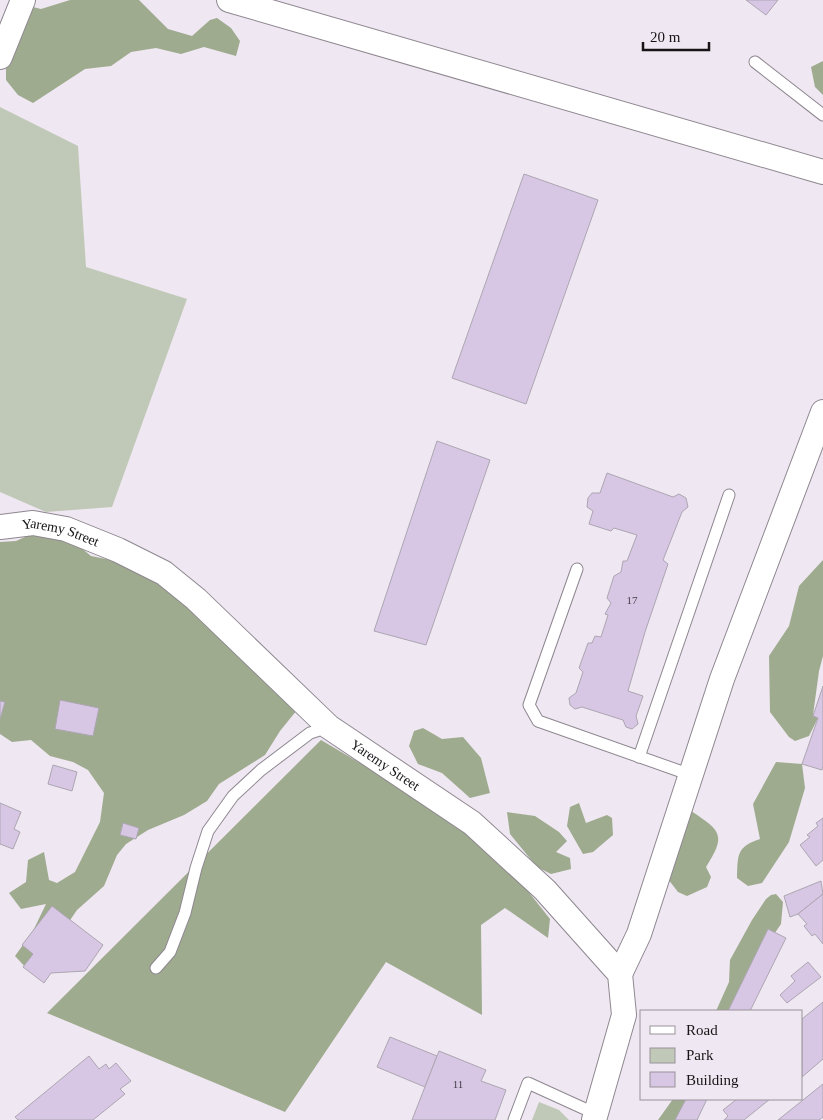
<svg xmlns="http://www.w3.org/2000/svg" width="823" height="1120" font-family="Georgia,serif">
<rect width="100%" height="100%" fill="#efe7f1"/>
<g fill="#c0c9b7">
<path d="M0,107L78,146L86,267L187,299L112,507L46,512L0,492Z"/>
<path d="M539,1102L559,1110L569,1120H532Z"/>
</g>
<g fill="#9eab8f">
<path d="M70,0H139L168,29L192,36L210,20L217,18L231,28L240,41L236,56L204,47L181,54L156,48L131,52L111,66L85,69L33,103L18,95L6,80V53L19,17L33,7L41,9Z"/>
<path d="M823,61V95L815,87L811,67Z"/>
<path d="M47,527L68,537L91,556L131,564L183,584L297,710L280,731L265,755L219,784L207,801L184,815L148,830L126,844L117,855L104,886L77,910L51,948L28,970L15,956L33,931L46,904L21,909L9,893L26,882L28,860L44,852L49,880L57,883L75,872L100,822L104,793L88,770L73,762L50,756L31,740L12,742L0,734V542L16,541Z"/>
<path d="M823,560V656L819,671L813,715L818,718L809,736L795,741L789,737L770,712L769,656L789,626L799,586Z"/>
<path d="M423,728L442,739L463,737L481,758L490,793L470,798L442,773L418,764L409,746L414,731Z"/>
<path d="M321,740L424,801L497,852L550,919L548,938L505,908L481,925L482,1015L386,962L285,1112L47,1013Z"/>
<path d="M776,762L802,764L805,788L789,842L762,883L748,886L737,878C738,855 736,847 760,839L753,804Z"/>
<path d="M579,803L586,823L607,815L612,818L613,835L593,852L583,854L567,826L570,807Z"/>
<path d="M691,811C722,831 726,836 706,867L711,877L707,887L687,896L678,892L668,879L682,814Z"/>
<path d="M507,812L535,816L559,832L567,841L556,852L570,858L571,869L551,874L537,867L510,834Z"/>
<path d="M776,894L783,902L781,924L768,943L736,1011H716L729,982L730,960L752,920L766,899L771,895Z"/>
<path d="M673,1099H693L683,1120H658Z"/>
</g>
<g fill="#d7c7e4" stroke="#aca6b1">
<path d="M746,0H778L766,15Z"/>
<path d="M524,174L598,200L526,404L452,378Z"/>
<path d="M437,441L490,460L426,645L374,631Z"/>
<path d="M607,473L673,497L679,494L686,498L688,507L682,512L663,560L668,564L645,632L628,691L643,696L636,716L638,724L632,729L626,727L623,720L582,707L575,709L570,705L569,698L576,693L583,672L579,668L588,643H592L595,636L601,637L608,615L605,614L611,603L607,598L614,576L621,572L623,561H627L637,535L614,528L611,531L589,524L593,511L587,507L588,498L592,493H600Z"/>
<path d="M823,686V766L822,770L802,764L818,718L813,716Z"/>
<path d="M60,700L99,708L93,736L55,729Z"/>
<path d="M0,701L5,702L0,719Z"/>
<path d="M53,765L77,772L72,791L48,784Z"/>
<path d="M0,803L21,812L14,829L20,832L13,849L0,844Z"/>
<path d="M823,818V860L816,866L800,845L810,837L807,835L818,826L816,823Z"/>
<path d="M123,823L139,828L136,839L120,835Z"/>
<path d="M821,881L823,894L798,914L790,917L784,896Z"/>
<path d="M823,894V944L815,934L812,936L804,926L807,924L798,914Z"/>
<path d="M52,906L103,945L85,971L51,973L44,983L23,967L33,954L22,945Z"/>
<path d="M768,929L786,938L750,1011H728Z"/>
<path d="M808,962L821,977L787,1003L780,995L795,981L791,976Z"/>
<path d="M823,1002V1059L802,1077V1019Z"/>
<path d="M390,1037L437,1056L425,1087L377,1067Z"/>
<path d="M439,1051L486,1070L481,1081L506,1090L495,1120H412Z"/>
<path d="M89,1056L99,1069L106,1064L109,1069L116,1063L131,1081L120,1089L125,1094L93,1120H18L15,1117Z"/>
<path d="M823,1084V1117L819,1120H778Z"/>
<path d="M686,1099H707L697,1120H675Z"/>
<path d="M737,1099H770L744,1120H724L728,1116L723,1110Z"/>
</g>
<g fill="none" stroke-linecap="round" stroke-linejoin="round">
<g stroke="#8e8790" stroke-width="13">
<g id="lane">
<path d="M755,62L823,115"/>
<path d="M577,569L529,705L538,721L691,775"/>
<path d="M639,757L729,495"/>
<path d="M156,968L170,952L185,913L196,868L208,831L233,796L261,770L310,733L329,727"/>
<path d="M514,1120L528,1083L596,1114"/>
</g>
</g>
<g stroke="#8e8790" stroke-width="26">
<g id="street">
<path d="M229,0L823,172"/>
<path d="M0,57L23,0"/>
<path id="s1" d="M0,527L33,523L66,529L118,550L164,573L196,599L329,727L472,823L545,890L620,974L624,1015L594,1120"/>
<path d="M620,974L639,934L722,679L823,412"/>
</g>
</g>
<use href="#lane" stroke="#fff" stroke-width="11"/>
<use href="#street" stroke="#fff" stroke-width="24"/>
</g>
<g text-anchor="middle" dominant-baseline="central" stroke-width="5" stroke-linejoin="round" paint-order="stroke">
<g font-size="11" fill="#47414a">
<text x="632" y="600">17</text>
<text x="458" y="1084">11</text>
</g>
<g font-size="14" fill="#171417" stroke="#efe7f1">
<text stroke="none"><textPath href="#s1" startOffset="62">Yaremy Street</textPath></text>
<text stroke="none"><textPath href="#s1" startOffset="468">Yaremy Street</textPath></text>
</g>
</g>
<rect x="640" y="1010" width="162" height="90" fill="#efe7f1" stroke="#99939a"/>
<rect x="650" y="1026" width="25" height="8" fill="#ffffff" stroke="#99939a"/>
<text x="686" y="1035" font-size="15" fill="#171417">Road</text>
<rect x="650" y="1048" width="25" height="15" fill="#c0c9b7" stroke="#99939a"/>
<text x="686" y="1060" font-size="15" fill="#171417">Park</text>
<rect x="650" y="1072" width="25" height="15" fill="#d7c7e4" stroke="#99939a"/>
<text x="686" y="1085" font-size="15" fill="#171417">Building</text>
<path d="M643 42v8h66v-8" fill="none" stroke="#171417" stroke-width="2.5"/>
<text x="650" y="42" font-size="15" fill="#171417" stroke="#efe7f1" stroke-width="4" paint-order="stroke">20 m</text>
</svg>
